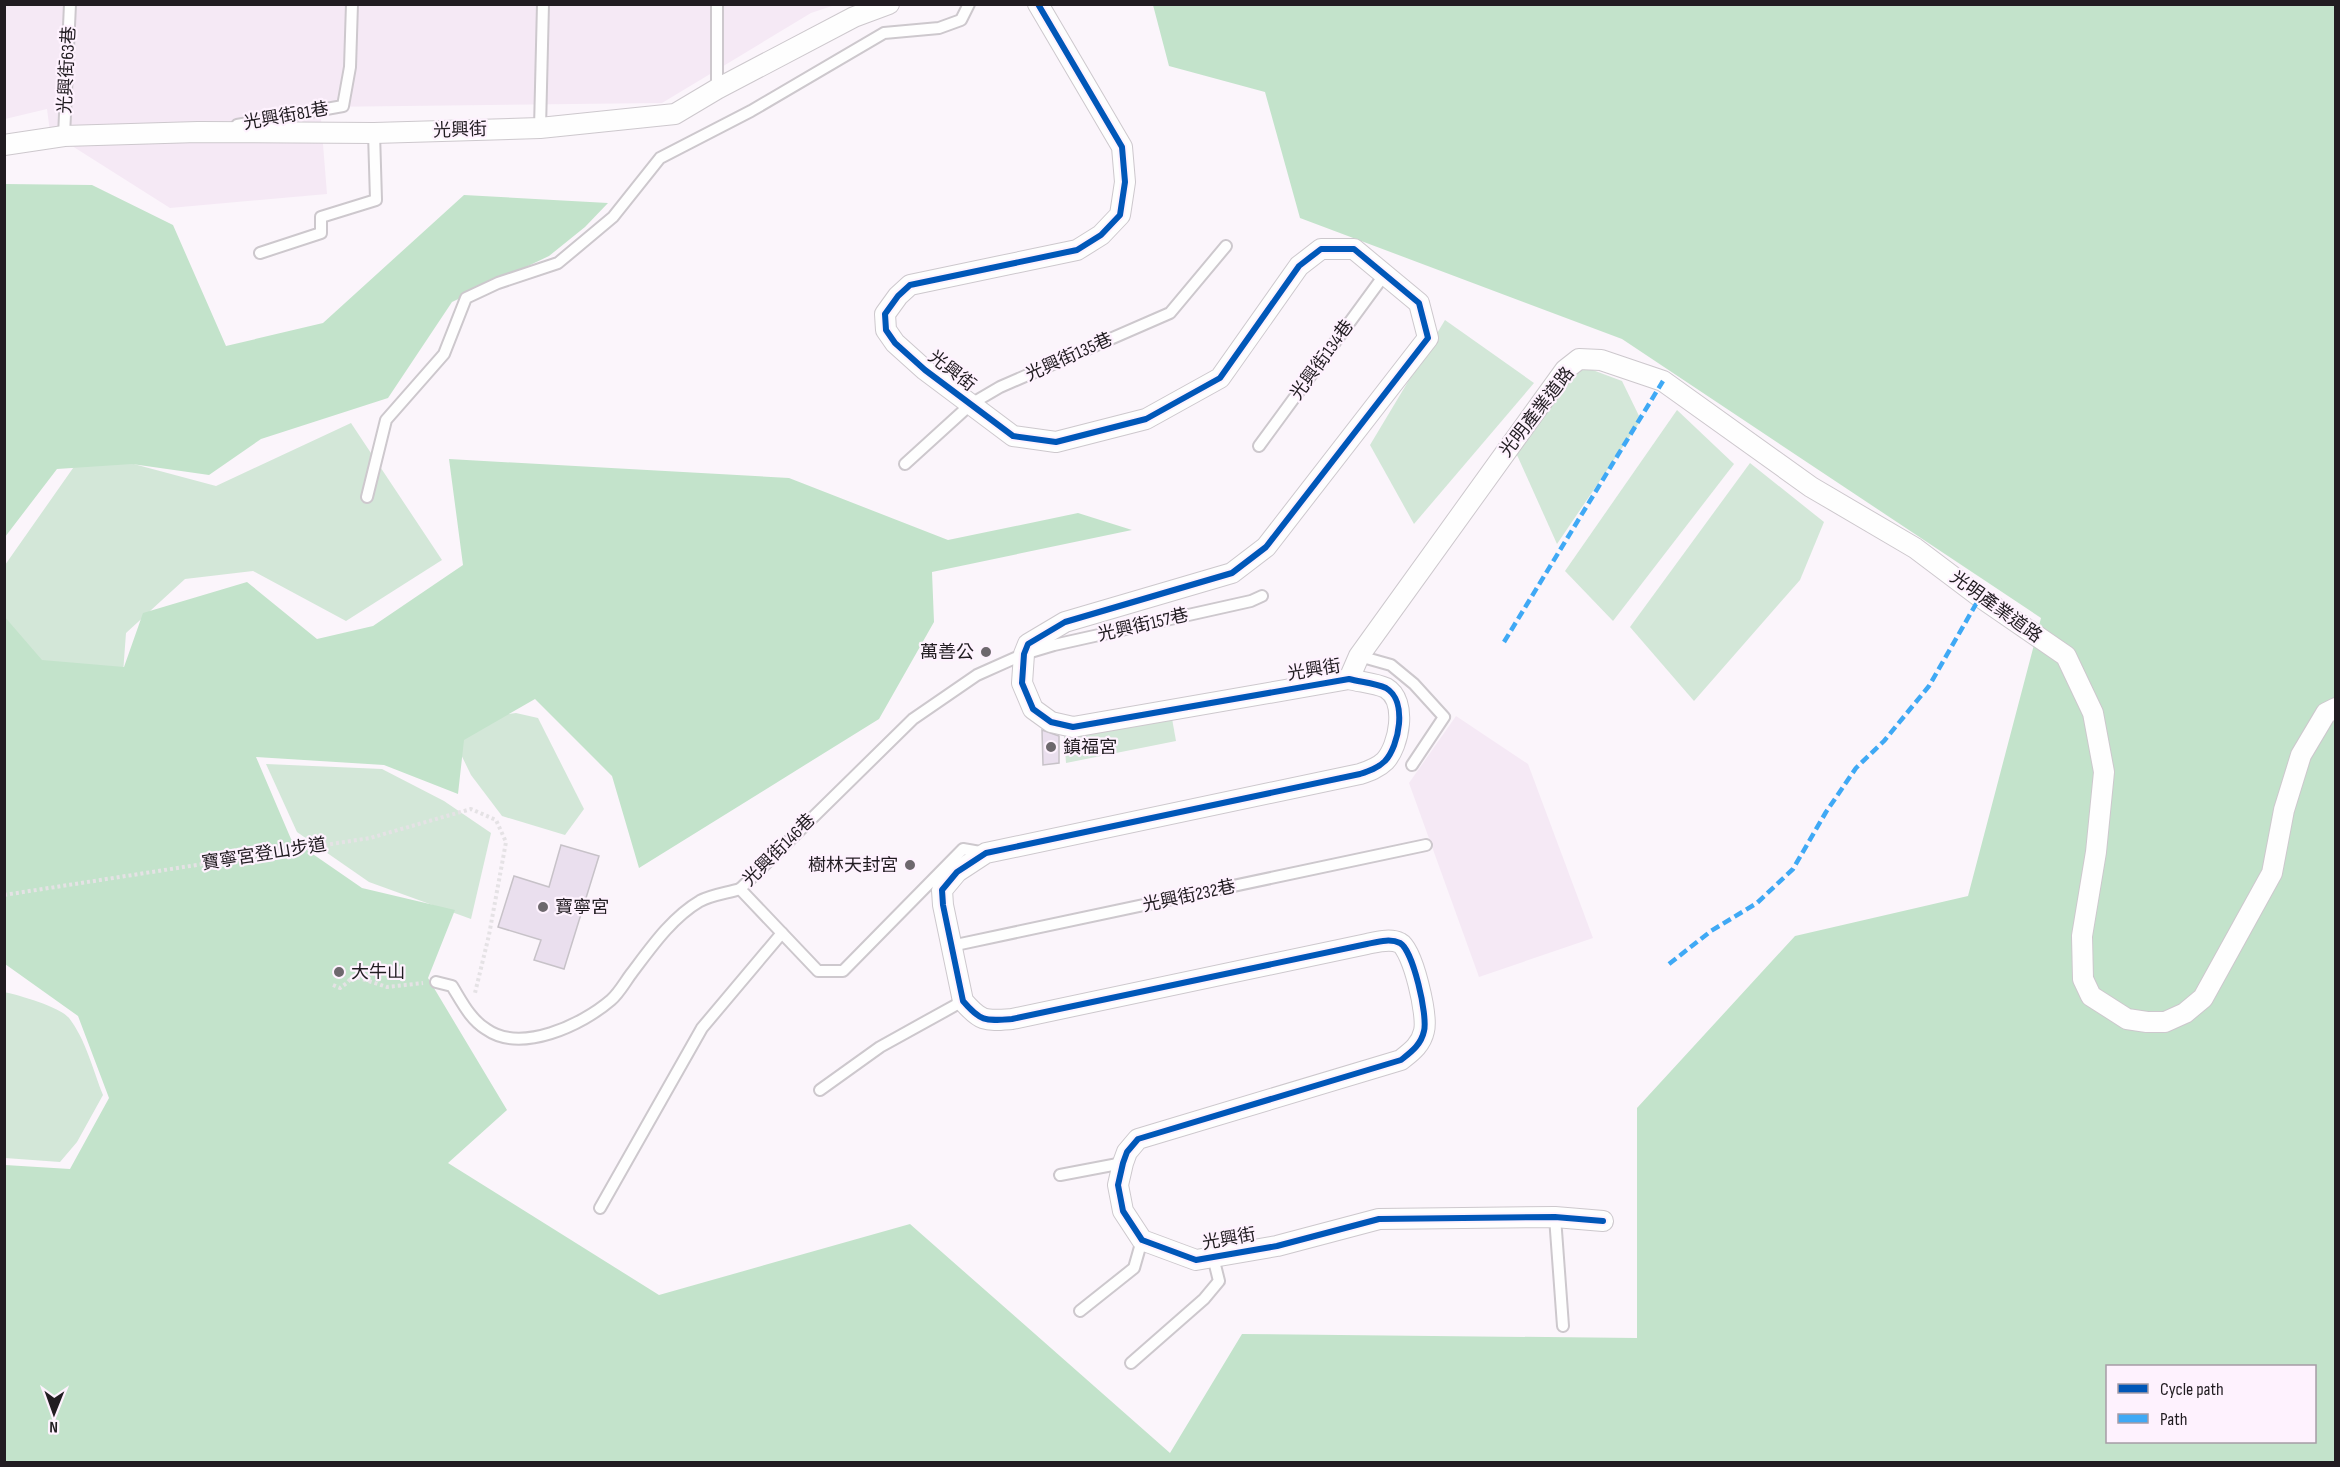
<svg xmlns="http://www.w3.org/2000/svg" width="2340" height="1467" font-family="'Sofia Sans Condensed','Noto Sans TC',sans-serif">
<rect width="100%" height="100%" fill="#fbf5fb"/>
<g fill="#f5e9f5">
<path d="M4,5H835L811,13L662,103L320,107L327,194L170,208L50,132L47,109L5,119Z"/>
<path d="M1456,716L1528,764L1593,938L1479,977L1409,783Z"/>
</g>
<g fill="#d3e7d8">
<path d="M1445,320L1534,383L1414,524L1370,445Z"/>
<path d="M1582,366L1622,381L1641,420L1557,544L1517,455L1557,383Z"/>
<path d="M1677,410L1734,464L1613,621L1565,571Z"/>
<path d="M351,423L442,560L346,621L253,571L185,579L126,633L121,700L5,657V565L85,451L216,486Z"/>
<path d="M1750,463L1824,522L1800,580L1694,701L1630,627Z"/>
<path d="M516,713L538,718L584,809L565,835L502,816L471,775L453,738L467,719Z"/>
<path d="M1171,713L1176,741L1066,763L1064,736Z"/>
<path d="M266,764L382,769L444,801L491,833L471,919L369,882L297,832Z"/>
<path d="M4,992C19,995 60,1007 69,1018C86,1040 93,1070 103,1095L77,1142L60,1162L5,1158Z"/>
</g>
<g fill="#c3e3cb" fill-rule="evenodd">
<path d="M1153,5H2335V1462H5V1165L70,1169L109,1098L78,1016L5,964L4,616L42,660L124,667L143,613L247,582L317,639L373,626L463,565L449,459L789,478L948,540L1078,513L1132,530L932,572L934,622L879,719L639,868L612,776L535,699L464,740L458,794L384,765L256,757L291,839L362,888L455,910L428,978L507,1110L448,1163L659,1295L910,1224L1170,1453L1242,1334L1637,1338V1108L1795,936L1968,896L2041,618L1622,339L1300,218L1265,92L1169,66ZM2108,1366H2314V1442H2108Z"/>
<path d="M5,184L92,185L173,225L226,346L323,323L464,195L608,203L585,227L549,256L452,302L388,398L261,439L209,475L132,464L57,469L5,537Z"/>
</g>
<g fill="#eadfee" stroke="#c7c2c8" stroke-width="1.5">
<path d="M1042,730L1059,736V763L1043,765Z"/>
<path d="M561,845L599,856L564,969L534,960L541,940L498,927L514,876L549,887Z"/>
</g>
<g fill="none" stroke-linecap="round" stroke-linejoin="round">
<g stroke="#cdc8cd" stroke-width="14">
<g id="lane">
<path d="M717,4V89"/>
<path d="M237,125L343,106L350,67L352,4"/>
<path d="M540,128L543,4"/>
<path d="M64,136L70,4"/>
<path d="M260,253L321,233V217L376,200L374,133"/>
<path d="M1259,446L1385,274"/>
<path d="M905,464L971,404L1000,387L1170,313L1226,246"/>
<path d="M367,497L386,420L444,354L466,298L498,283L558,263L613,217L660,158L751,111L884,33L939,28L961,20L969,4"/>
<path d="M1359,656L1391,665L1414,684L1444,717L1412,765"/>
<path d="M986,853L963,849L843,971H818L740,889L913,719L977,675L1024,654L1054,645L1251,601L1262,596"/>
<path d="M951,946L1426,845"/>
<path d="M436,982L452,986C462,1002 470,1019 486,1029C521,1054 582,1025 611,1000C619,993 625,982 631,974C650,949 671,918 700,901C711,895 727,893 740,889"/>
<path d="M820,1090L880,1047L963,1001"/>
<path d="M1060,1175L1123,1163"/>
<path d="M600,1208L702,1028L782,933"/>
<path d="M1555,1217L1563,1326"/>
<path d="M1080,1311L1134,1268L1142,1240"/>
<path d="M1131,1363L1204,1299L1219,1281L1213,1257"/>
</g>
</g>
<g stroke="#cdc8cd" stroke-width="22">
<g id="street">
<path d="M1038,4L1122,147L1125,182L1120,215L1101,235L1077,250L910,285L898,296L885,314L886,330L895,343L925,370L1013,436L1056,442L1146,419L1220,378L1299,266L1321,249H1354L1419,303L1428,338L1266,547L1232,573L1065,622L1028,644L1024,654L1022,683L1033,709L1051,722L1073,727L1349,679C1360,682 1375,683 1386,688C1408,701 1399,746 1385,761C1378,768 1369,771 1360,774L986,853L957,872L942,890L943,905L963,1001C981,1022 985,1021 1012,1019L1367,944C1377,942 1390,938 1400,943C1413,950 1428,1016 1424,1031C1421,1045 1411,1052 1401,1060L1138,1139L1127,1152L1123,1163L1118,1185L1123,1211L1142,1240L1196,1260L1277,1246L1379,1219L1555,1217L1603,1221"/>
<path d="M4,145L64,136L198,132L374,133L540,128L675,114L717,89L854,17L889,4"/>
<path d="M1349,679L1359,656L1565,370L1579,359L1601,360L1663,381L1811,487L1915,548L1980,597L2066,656L2093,713L2104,772L2096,852L2082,936L2083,979L2091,996L2127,1019L2147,1022H2165L2185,1013L2203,998L2272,873L2284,810L2301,755L2326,713L2336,708"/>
</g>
</g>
<g stroke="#e5e2e5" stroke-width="4" stroke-dasharray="3 3" stroke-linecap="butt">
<path d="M4,895L370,838L471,809L496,820L506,842L489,935L475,993"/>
<path d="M333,985L340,988L347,983L353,976L387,987L423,983"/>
</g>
<use href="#lane" stroke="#fefefe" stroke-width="10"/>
<use href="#street" stroke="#fefefe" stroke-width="20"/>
<g stroke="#3fa9f5" stroke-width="4.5" stroke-dasharray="9 4.5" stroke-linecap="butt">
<path d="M1504,642L1663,381"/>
<path d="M1669,964L1711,931L1757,903L1793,869L1826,812L1856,768L1884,741L1929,686L1980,597"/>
</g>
<g stroke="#fef2fe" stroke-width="10">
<path id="cycleway" d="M1038,4L1122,147L1125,182L1120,215L1101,235L1077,250L910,285L898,296L885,314L886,330L895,343L925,370L1013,436L1056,442L1146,419L1220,378L1299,266L1321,249H1354L1419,303L1428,338L1266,547L1232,573L1065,622L1028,644L1024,654L1022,683L1033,709L1051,722L1073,727L1349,679C1360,682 1375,683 1386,688C1408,701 1399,746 1385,761C1378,768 1369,771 1360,774L986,853L957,872L942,890L943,905L963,1001C981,1022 985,1021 1012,1019L1367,944C1377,942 1390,938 1400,943C1413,950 1428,1016 1424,1031C1421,1045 1411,1052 1401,1060L1138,1139L1127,1152L1123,1163L1118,1185L1123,1211L1142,1240L1196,1260L1277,1246L1379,1219L1555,1217L1603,1221"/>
</g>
<use href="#cycleway" stroke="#0057b8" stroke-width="6"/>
</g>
<g fill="#6d686d" stroke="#fef2fe" stroke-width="2">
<circle cx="986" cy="652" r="6"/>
<circle cx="1051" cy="747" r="6"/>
<circle cx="910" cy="865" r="6"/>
<circle cx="543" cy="907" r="6"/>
<circle cx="339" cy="972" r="6"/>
</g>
<g text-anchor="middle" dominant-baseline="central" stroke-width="4.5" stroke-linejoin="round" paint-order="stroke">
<g font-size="18" fill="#211c21" stroke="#fef2fe">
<text transform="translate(67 70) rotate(-87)">光興街63巷</text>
<text transform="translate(286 116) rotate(-10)">光興街81巷</text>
<text transform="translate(460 130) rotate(-2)">光興街</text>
<text transform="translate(1069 357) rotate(-24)">光興街135巷</text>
<text transform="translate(1322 360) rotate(-54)">光興街134巷</text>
<text transform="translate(952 371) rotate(38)">光興街</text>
<text transform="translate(1537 412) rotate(-52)">光明產業道路</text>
<text transform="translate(1996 607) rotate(36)">光明產業道路</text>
<text transform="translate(1143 625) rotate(-13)">光興街157巷</text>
<text transform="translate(1314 670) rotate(-9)">光興街</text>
<text transform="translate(779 850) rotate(-45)">光興街146巷</text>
<text transform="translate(264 854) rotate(-9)">寶寧宮登山步道</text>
<text transform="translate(1189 896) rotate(-12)">光興街232巷</text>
<text transform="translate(1229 1239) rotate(-10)">光興街</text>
</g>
<g font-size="18" fill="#211c21" stroke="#fef2fe" text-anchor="start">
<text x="974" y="652" text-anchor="end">萬善公</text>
<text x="1063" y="747">鎮福宮</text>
<text x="898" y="865" text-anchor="end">樹林天封宮</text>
<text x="555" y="907">寶寧宮</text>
<text x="351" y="972">大牛山</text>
</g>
</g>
<rect width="2340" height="1467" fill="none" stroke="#211c21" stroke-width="12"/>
<rect x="2106" y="1365" width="210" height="78" fill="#fef2fe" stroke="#a69ca6" stroke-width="1.5"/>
<rect x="2118" y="1384" width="30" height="9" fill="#0057b8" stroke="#a69ca6" stroke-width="1.5"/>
<text x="2160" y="1395" font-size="18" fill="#211c21">Cycle path</text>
<rect x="2118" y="1414" width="30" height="9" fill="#3fa9f5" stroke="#a69ca6" stroke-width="1.5"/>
<text x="2160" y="1425" font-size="18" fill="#211c21">Path</text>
<g transform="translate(54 1413) rotate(181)" stroke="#fef2fe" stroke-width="4.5" paint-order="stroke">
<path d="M0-4.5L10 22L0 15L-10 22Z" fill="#211c21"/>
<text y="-9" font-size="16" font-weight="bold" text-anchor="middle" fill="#211c21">N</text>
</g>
</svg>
